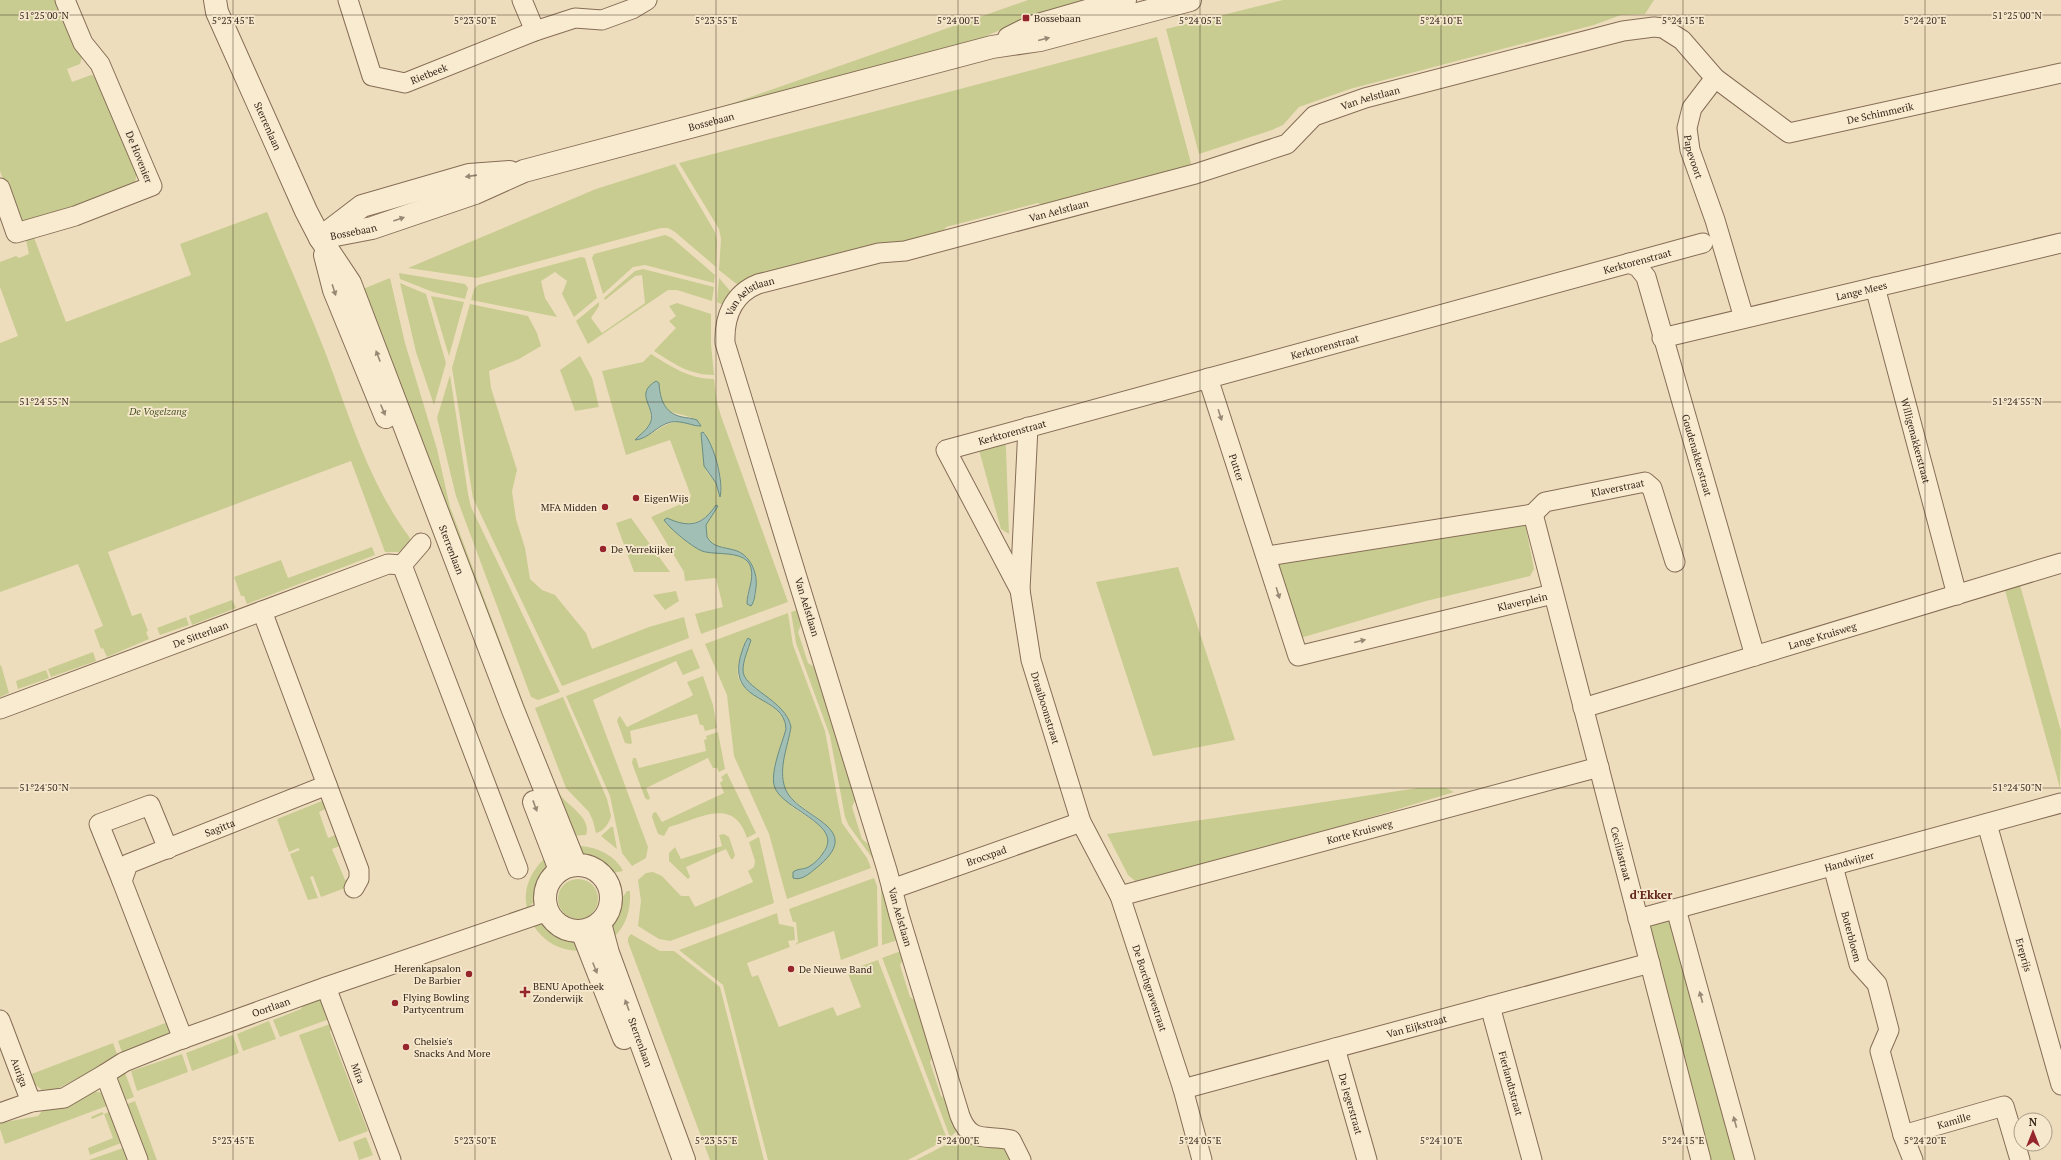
<svg xmlns="http://www.w3.org/2000/svg" width="2061" height="1160" font-family="'PT Serif',serif">
<rect width="100%" height="100%" fill="#eeddbd"/>
<g fill="#c8cc91" fill-rule="evenodd">
<path d="M0,0H60L82,57L80,64L67,69L72,82L91,75L98,77L137,171L135,183L31,225L19,221L0,171Z"/>
<path d="M1028,0H1084L1083,2L1021,21L977,40L696,116Z"/>
<path d="M1283,0H1654L1645,14L1621,15L1594,25L1350,89L1299,107L1283,125L1272,130L1199,154L1166,29Z"/>
<path d="M1157,37L1191,163L1190,167L1165,175L1160,173L1093,190L1089,195L1045,206L1038,203L946,227L942,233L739,286L719,270L721,239L719,229L679,163Z"/>
<path d="M675,164L715,232L717,241L716,267L675,232L668,228H661L477,278L408,268L596,189Z"/>
<path d="M267,212C286,258 306,303 324,349C349,414 368,482 410,538L409,543L399,552H385L351,461L108,552L132,616L141,613L148,631L146,632L149,639L107,657L103,648L101,649L94,630L103,626L78,564L0,592V343L18,336L0,287V262L16,256L19,258L29,254L26,240L33,235L66,322L191,275L180,244Z"/>
<path d="M665,235L672,238L715,275L714,283L645,265L633,267L603,294L592,258L594,254Z"/>
<path d="M581,257L585,258L597,298L574,317L562,294L567,281L555,272L541,281L545,298L557,317L471,300L474,289L478,285Z"/>
<path d="M643,269L714,287L712,301L677,290H668L588,344L576,321L599,302V306L591,318L602,333L645,303L642,275L635,276L605,300L604,298L635,271Z"/>
<path d="M399,273L465,284L468,288L465,299L433,292L400,279Z"/>
<path d="M390,278L405,343L437,449L450,507L553,782C556,787 558,792 561,796C570,807 592,819 586,835L569,836L363,289Z"/>
<path d="M719,278L732,293L723,305L717,302Z"/>
<path d="M400,283L426,294L446,363L434,405L416,352Z"/>
<path d="M431,296L464,302L449,356Z"/>
<path d="M677,303L711,314V344L714,375C690,375 674,364 654,351L676,328L669,321L676,316L669,306Z"/>
<path d="M470,304L528,316L537,333L541,346L519,359L489,371L491,388L517,470L512,491L516,519L525,548L530,579L542,590L555,595L586,633L592,649L649,627L684,617L689,638L562,686L473,498L452,368Z"/>
<path d="M651,354C672,367 689,379 714,379L717,402L721,416L788,602L701,634L695,614L723,607L716,578L685,581L684,572L651,517L688,501L691,496L670,440L626,455L602,371L643,362ZM656,381L659,384C658,419 677,410 697,420L699,422L698,427C694,423 691,423 686,422C661,419 656,437 635,440C637,437 642,435 645,432C655,421 650,409 646,397L651,385ZM701,433H705C714,452 725,477 720,497L716,483L707,472L704,464ZM716,505L718,506L706,525L707,537C713,549 726,546 737,551C757,560 761,587 752,605L747,604C746,591 754,581 751,568C746,549 714,556 699,549C690,546 669,528 664,520L667,518C688,528 702,525 716,505Z"/>
<path d="M580,356L592,378L599,407L575,411L560,370Z"/>
<path d="M450,375L468,494L471,507L560,692L538,700L531,697L456,496L437,418Z"/>
<path d="M1004,436L1006,448L1009,534L1001,529L977,443Z"/>
<path d="M631,518L670,572H634L616,523Z"/>
<path d="M1524,518L1534,569L1530,576L1426,601L1297,639L1276,566L1279,553Z"/>
<path d="M372,547L375,555L247,604L244,596H241L234,577L281,560L288,578Z"/>
<path d="M1178,567L1235,740L1153,756L1096,582Z"/>
<path d="M2018,578L2061,731L2060,788L2003,583Z"/>
<path d="M676,591L679,601L665,610L653,595Z"/>
<path d="M232,600L236,608L192,625L189,616Z"/>
<path d="M797,610L801,625L798,632L808,663L814,667L855,800L852,807L862,839L868,844L873,859L849,826L845,817L830,736L796,643L791,612Z"/>
<path d="M788,613L793,645L825,731L842,823L867,858L871,868L787,899L769,834L734,756L727,695L705,644ZM746,640L751,641C748,650 743,660 743,670C742,688 786,700 791,727C787,746 779,769 785,788C793,811 848,823 831,851C821,868 811,868 793,872L811,866L821,856L828,844V836L818,824L791,806L774,771L786,729C785,701 744,701 738,676C736,665 743,650 746,640Z"/>
<path d="M186,617L189,625L160,635L157,628Z"/>
<path d="M692,649L700,668L683,675L676,661L593,700L648,847L646,858L632,866L622,853L610,796L566,696Z"/>
<path d="M93,652L96,661L51,677L48,669Z"/>
<path d="M1,665L9,693L0,697V666Z"/>
<path d="M46,670L49,678L18,689L16,681Z"/>
<path d="M703,676L713,705L717,728L705,731L703,725H700L697,714L630,731L632,743L630,744L625,743L617,721L618,718L620,716L627,727L690,697L693,695L687,682Z"/>
<path d="M563,697L607,799L611,816C609,824 604,831 596,833L593,821L589,812L566,788L535,708Z"/>
<path d="M718,732L725,769L719,772L717,768H713L708,758L646,788L650,798L648,800L645,798L632,763L633,758H636L639,768L706,751L704,740L707,739L706,736Z"/>
<path d="M727,773L756,833L747,838C734,797 703,817 672,826L669,827L664,836L658,834L652,817L653,813L656,812L662,822L724,793L720,783L723,780L721,777Z"/>
<path d="M1418,788H1446L1454,792L1155,883L1140,885L1128,875L1107,834Z"/>
<path d="M327,799L330,807L319,812L328,838L340,833L345,844L332,849L345,880L351,878L353,885L321,897L313,876L310,877L318,898L308,900L290,854L300,850L298,848L289,852L277,819Z"/>
<path d="M611,827H613L617,849L601,836Z"/>
<path d="M724,834L729,837L735,855L733,859H731L726,849L686,867L690,877L688,879L669,861V853L675,847L681,859L722,846L719,835Z"/>
<path d="M759,837L774,903L670,941L659,939L638,926L641,901L638,880L646,873L653,872L662,876L681,896H689L695,907L753,882L748,871L754,867L755,861L749,842Z"/>
<path d="M578,846C595,846 615,855 623,871L613,873L606,870L581,855Z"/>
<path d="M546,857C550,867 537,904 527,908C522,888 532,870 546,857Z"/>
<path d="M874,878L877,886L878,946L841,960L834,931L794,945L798,942L796,922H793L789,909Z"/>
<circle cx="578" cy="899" r="20"/>
<path d="M881,884L898,940L882,945Z"/>
<path d="M627,891H630C631,910 626,926 613,938L609,928L620,901Z"/>
<path d="M1669,910L1737,1160H1709L1643,915Z"/>
<path d="M777,913L779,924L794,927L795,940L788,941L790,947L747,963L752,977L758,975L779,1027L833,1007L837,1016L861,1007L847,971L878,960L947,1139L908,1160H768L723,985L679,950Z"/>
<path d="M536,923C548,924 575,940 580,951C560,951 544,942 533,925Z"/>
<path d="M631,934L660,951H674L720,987L764,1160H710L628,942V938Z"/>
<path d="M901,951L903,960L900,965L910,997L916,1001L933,1056L930,1062L941,1096L946,1099L957,1131L950,1137L883,960L882,958Z"/>
<path d="M316,999L322,1001L332,1018L280,1037L273,1020L301,1009L305,1002Z"/>
<path d="M269,1021L276,1039L243,1051L237,1034Z"/>
<path d="M168,1022L172,1035L123,1055L118,1041Z"/>
<path d="M333,1023L330,1032L368,1131L339,1142L299,1035Z"/>
<path d="M233,1035L239,1053L192,1071L186,1053Z"/>
<path d="M113,1043L118,1057L57,1089L42,1090L33,1083L29,1075Z"/>
<path d="M182,1054L188,1072L137,1091L131,1071Z"/>
<path d="M124,1070L134,1097L123,1101C119,1090 113,1080 124,1070Z"/>
<path d="M92,1091L103,1093L112,1104L5,1144L0,1129V1123L38,1116L43,1110Z"/>
<path d="M135,1101L157,1160H145L125,1105Z"/>
<path d="M102,1112L104,1114L109,1112L121,1143L90,1155L88,1148L113,1138L104,1114L92,1119L91,1117Z"/>
<path d="M959,1134C976,1151 986,1142 1005,1148L1011,1160H916L951,1142Z"/>
<path d="M366,1137L373,1155L359,1160L353,1142Z"/>
<path d="M123,1148L127,1160H89Z"/>
</g>
<g fill="#a1bfb5" stroke="#698d82">
<path d="M656,381L659,383C660,399 664,413 682,417C687,418 692,418 697,420L701,426C695,427 682,420 671,422C657,425 649,439 635,440C640,434 648,430 651,421C655,406 634,394 656,381Z"/>
<path d="M703,432C714,444 724,482 720,497L716,483L704,466L701,433Z"/>
<path d="M716,505L718,506L706,525L707,537C713,548 724,547 734,550C750,554 758,573 756,588C755,593 755,601 751,606L747,604C747,591 754,581 751,568C746,549 716,556 702,551C692,547 670,529 664,520L667,518C689,528 702,526 716,505Z"/>
<path d="M748,638L751,640C748,650 743,660 743,670C742,688 786,700 791,727C788,746 778,768 785,788C796,819 870,826 815,869C809,874 801,881 793,878V872C798,868 805,870 810,866C815,863 820,858 823,853C845,825 785,811 775,788C769,774 782,744 786,729C785,694 729,705 740,658C742,652 744,643 748,638Z"/>
</g>
<g fill="none" stroke-linecap="round" stroke-linejoin="round">
<g stroke="#866d56" stroke-width="21">
<g id="minor">
<path id="s1" d="M348,0L372,76L405,83L535,31L575,18L602,20L632,9L647,0"/>
<path d="M522,0L535,31"/>
<path id="s2" d="M1715,78L1692,108L1687,128L1690,150L1715,220L1744,318"/>
<path d="M0,188L16,233L75,216L152,186L100,64L83,43L65,0"/>
<path id="s3" d="M1629,263L1638,267L1646,277L1755,656"/>
<path id="s4" d="M1875,287L1957,595"/>
<path id="s5" d="M1662,338L2061,243"/>
<path id="s6" d="M1208,378L1298,656L1553,594"/>
<path id="s7" d="M1028,427L1020,590L1031,660L1081,822L1120,896L1183,1089L1202,1160"/>
<path id="s8" d="M1533,514L1701,1160"/>
<path id="s9" d="M1533,514L1545,502L1645,482L1652,488L1675,562"/>
<path d="M421,543L402,565L518,869"/>
<path d="M1267,556L1533,514"/>
<path id="s10" d="M1020,590L946,450L1703,243"/>
<path id="s11" d="M1583,708L2061,563"/>
<path id="s12" d="M0,709L388,564L402,565"/>
<path d="M327,785L359,870V879L354,888"/>
<path id="s13" d="M1987,824L2061,1085"/>
<path id="s14" d="M1833,866L1859,964L1877,984L1889,1030L1880,1051L1903,1135L1913,1160"/>
<path d="M122,881L99,824L150,805L168,849"/>
<path id="s15" d="M892,889L1081,822"/>
<path id="s16" d="M1120,896L1599,767"/>
<path d="M1676,909L1745,1160"/>
<path id="s17" d="M1638,919L2061,803"/>
<path id="s18" d="M326,987L391,1160"/>
<path id="s19" d="M1490,1006L1532,1160"/>
<path id="s20" d="M0,1020L31,1102"/>
<path id="s21" d="M183,1039L122,881L128,864L327,785L262,611"/>
<path id="s22" d="M1335,1048L1367,1160"/>
<path d="M105,1074L138,1160"/>
<path id="s23" d="M1183,1089L1650,963"/>
<path id="s24" d="M0,1113L31,1102L64,1098L105,1074L124,1062L179,1040L326,987L548,911"/>
<path id="s25" d="M1903,1135L2004,1106L2020,1160"/>
<path id="s26" d="M1021,1160L1011,1140C987,1134 971,1145 960,1116L899,915L887,870L725,343C724,317 733,294 758,284L879,253L905,251L1195,174L1287,144L1314,116L1365,98L1623,31L1654,27L1663,28L1682,40L1715,78L1789,133L2061,73"/>
</g>
</g>
<g stroke="#866d56" stroke-width="24">
<g id="tertiary">
<path id="s27" d="M215,0L217,12L306,211L320,238L350,283L513,710L575,864"/>
<path d="M1009,38L1031,27L1125,0"/>
<path d="M324,235L362,206L469,175L510,172"/>
<path id="s28" d="M320,238L372,228L475,193L524,171L992,47L1040,40L1190,0"/>
<path d="M325,255L334,290L386,417"/>
<path d="M534,802L560,870"/>
<circle cx="578" cy="898" r="33"/>
<path id="s29" d="M600,923L608,953L684,1160"/>
<path d="M582,931L624,1038"/>
</g>
</g>
<use href="#minor" stroke="#f9ebd0" stroke-width="19"/>
<use href="#tertiary" stroke="#f9ebd0" stroke-width="22"/>
</g>
<defs><path id="oneway-solid" d="M-6-.8H1V-3.2L6.5 0L1 3.2V.8H-6Z"/></defs>
<g fill="#978876">
<use href="#oneway-solid" transform="translate(1044 39) rotate(-14)"/>
<use href="#oneway-solid" transform="translate(471 176) rotate(172)"/>
<use href="#oneway-solid" transform="translate(399 219) rotate(-19)"/>
<use href="#oneway-solid" transform="translate(334 290) rotate(72)"/>
<use href="#oneway-solid" transform="translate(378 356) rotate(-111)"/>
<use href="#oneway-solid" transform="translate(383 410) rotate(67)"/>
<use href="#oneway-solid" transform="translate(1220 415) rotate(72)"/>
<use href="#oneway-solid" transform="translate(1278 593) rotate(73)"/>
<use href="#oneway-solid" transform="translate(1360 641) rotate(-14)"/>
<use href="#oneway-solid" transform="translate(535 806) rotate(70)"/>
<use href="#oneway-solid" transform="translate(595 968) rotate(68)"/>
<use href="#oneway-solid" transform="translate(1701 997) rotate(-105)"/>
<use href="#oneway-solid" transform="translate(627 1005) rotate(-110)"/>
<use href="#oneway-solid" transform="translate(1735 1122) rotate(-105)"/>
</g>
<path fill="none" stroke="#35261b" stroke-width="1" stroke-opacity="0.45" d="M233,0V1160M475,0V1160M716,0V1160M958,0V1160M1200,0V1160M1441,0V1160M1683,0V1160M1925,0V1160M0,15H2061M0,402H2061M0,788H2061"/>
<g fill="#96252c" stroke="#f6e8cd" stroke-width="1.5">
<rect x="1022" y="14" width="8" height="8" rx="2"/>
<circle cx="636" cy="498" r="4"/>
<circle cx="605" cy="507" r="4"/>
<circle cx="603" cy="549" r="4"/>
<circle cx="791" cy="969" r="4"/>
<circle cx="469" cy="974" r="4"/>
<path d="M523 986h4v4h4v4h-4v4h-4v-4h-4v-4h4z"/>
<circle cx="395" cy="1003" r="4"/>
<circle cx="406" cy="1047" r="4"/>
</g>
<g text-anchor="middle" dominant-baseline="central" stroke-width="3.5" stroke-linejoin="round" paint-order="stroke">
<g font-size="10" fill="#35261b" stroke="#f6e8cd" text-anchor="start">
<text x="1034" y="18">Bossebaan</text>
<text x="644" y="498">EigenWijs</text>
<text x="597" y="507" text-anchor="end">MFA Midden</text>
<text x="611" y="549">De Verrekijker</text>
<text x="461" y="968" text-anchor="end">Herenkapsalon<tspan x="461" dy="12">De Barbier</tspan></text>
<text x="799" y="969">De Nieuwe Band</text>
<text x="533" y="986">BENU Apotheek<tspan x="533" dy="12">Zonderwijk</tspan></text>
<text x="403" y="997">Flying Bowling<tspan x="403" dy="12">Partycentrum</tspan></text>
<text x="414" y="1041">Chelsie's<tspan x="414" dy="12">Snacks And More</tspan></text>
</g>
<g font-size="10" fill="#35261b" stroke="#f6e8cd">
<text stroke="none"><textPath href="#s1" startOffset="139">Rietbeek</textPath></text>
<text stroke="none"><textPath href="#s26" startOffset="1610">Van Aelstlaan</textPath></text>
<text stroke="none"><textPath href="#s26" startOffset="2170">De Schimmerik</textPath></text>
<text stroke="none"><textPath href="#s28" startOffset="409">Bossebaan</textPath></text>
<text stroke="none"><textPath href="#s27" startOffset="137">Sterrenlaan</textPath></text>
<text stroke="none"><textPath href="#s2" startOffset="88">Papevoort</textPath></text>
<text transform="translate(139 157) rotate(68)">De Hovenier</text>
<text stroke="none"><textPath href="#s26" startOffset="1274">Van Aelstlaan</textPath></text>
<text stroke="none"><textPath href="#s28" startOffset="34">Bossebaan</textPath></text>
<text stroke="none"><textPath href="#s10" startOffset="875">Kerktorenstraat</textPath></text>
<text stroke="none"><textPath href="#s5" startOffset="205">Lange Mees</textPath></text>
<text stroke="none"><textPath href="#s26" startOffset="950">Van Aelstlaan</textPath></text>
<text stroke="none"><textPath href="#s10" startOffset="551">Kerktorenstraat</textPath></text>
<text stroke="none"><textPath href="#s10" startOffset="227">Kerktorenstraat</textPath></text>
<text stroke="none"><textPath href="#s4" startOffset="159">Willigenakkerstraat</textPath></text>
<text stroke="none"><textPath href="#s3" startOffset="208">Goudenakkerstraat</textPath></text>
<text stroke="none"><textPath href="#s6" startOffset="94">Putter</textPath></text>
<text stroke="none"><textPath href="#s9" startOffset="91">Klaverstraat</textPath></text>
<text stroke="none"><textPath href="#s27" startOffset="600">Sterrenlaan</textPath></text>
<text stroke="none"><textPath href="#s6" startOffset="523">Klaverplein</textPath></text>
<text transform="translate(807 607) rotate(73)">Van Aelstlaan</text>
<text stroke="none"><textPath href="#s12" startOffset="214">De Sitterlaan</textPath></text>
<text stroke="none"><textPath href="#s11" startOffset="250">Lange Kruisweg</textPath></text>
<text stroke="none"><textPath href="#s7" startOffset="284">Draaiboomstraat</textPath></text>
<text stroke="none"><textPath href="#s21" startOffset="286">Sagitta</textPath></text>
<text stroke="none"><textPath href="#s16" startOffset="248">Korte Kruisweg</textPath></text>
<text stroke="none"><textPath href="#s8" startOffset="351">Ceciliastraat</textPath></text>
<text stroke="none"><textPath href="#s15" startOffset="100">Brocxpad</textPath></text>
<text stroke="none"><textPath href="#s17" startOffset="219">Handwijzer</textPath></text>
<text transform="translate(900 917) rotate(74)">Van Aelstlaan</text>
<text stroke="none"><textPath href="#s14" startOffset="73">Boterbloem</textPath></text>
<text stroke="none"><textPath href="#s13" startOffset="136">Ereprijs</textPath></text>
<text stroke="none"><textPath href="#s7" startOffset="584">De Borchgravestraat</textPath></text>
<text stroke="none"><textPath href="#s24" startOffset="293">Oortlaan</textPath></text>
<text stroke="none"><textPath href="#s23" startOffset="242">Van Eijkstraat</textPath></text>
<text stroke="none"><textPath href="#s29" startOffset="126">Sterrenlaan</textPath></text>
<text stroke="none"><textPath href="#s20" startOffset="56">Auriga</textPath></text>
<text stroke="none"><textPath href="#s18" startOffset="92">Mira</textPath></text>
<text stroke="none"><textPath href="#s19" startOffset="80">Fierlandtstraat</textPath></text>
<text stroke="none"><textPath href="#s22" startOffset="58">De Jegerstraat</textPath></text>
<text stroke="none"><textPath href="#s25" startOffset="53">Kamille</textPath></text>
</g>
<g font-size="10" font-style="italic" fill="#485221" stroke="#f6e8cd">
<text x="158" y="411">De Vogelzang</text>
</g>
<g font-size="12" font-weight="bold" fill="#62251a" stroke="#f6e8cd">
<text x="1651" y="894">d'Ekker</text>
</g>
</g>
<g font-size="10" text-anchor="middle" fill="#35261b" stroke="#f6e8cd" stroke-width="3.5" stroke-linejoin="round" paint-order="stroke">
<text x="44" y="19">51°25'00"N</text>
<text x="2017" y="19">51°25'00"N</text>
<text x="233" y="24">5°23'45"E</text>
<text x="475" y="24">5°23'50"E</text>
<text x="716" y="24">5°23'55"E</text>
<text x="958" y="24">5°24'00"E</text>
<text x="1200" y="24">5°24'05"E</text>
<text x="1441" y="24">5°24'10"E</text>
<text x="1683" y="24">5°24'15"E</text>
<text x="1925" y="24">5°24'20"E</text>
<text x="44" y="405">51°24'55"N</text>
<text x="2017" y="405">51°24'55"N</text>
<text x="44" y="791">51°24'50"N</text>
<text x="2017" y="791">51°24'50"N</text>
<text x="233" y="1144">5°23'45"E</text>
<text x="475" y="1144">5°23'50"E</text>
<text x="716" y="1144">5°23'55"E</text>
<text x="958" y="1144">5°24'00"E</text>
<text x="1200" y="1144">5°24'05"E</text>
<text x="1441" y="1144">5°24'10"E</text>
<text x="1683" y="1144">5°24'15"E</text>
<text x="1925" y="1144">5°24'20"E</text>
</g>
<g transform="translate(2033 1132)"><circle r="19" fill="#f6e8cd" stroke="#a99a86"/>
<path d="M0-3L7 15L0 10L-7 15Z" fill="#96252c"/>
<text y="-6" font-size="11" font-weight="bold" text-anchor="middle" fill="#35261b">N</text>
</g>
</svg>
